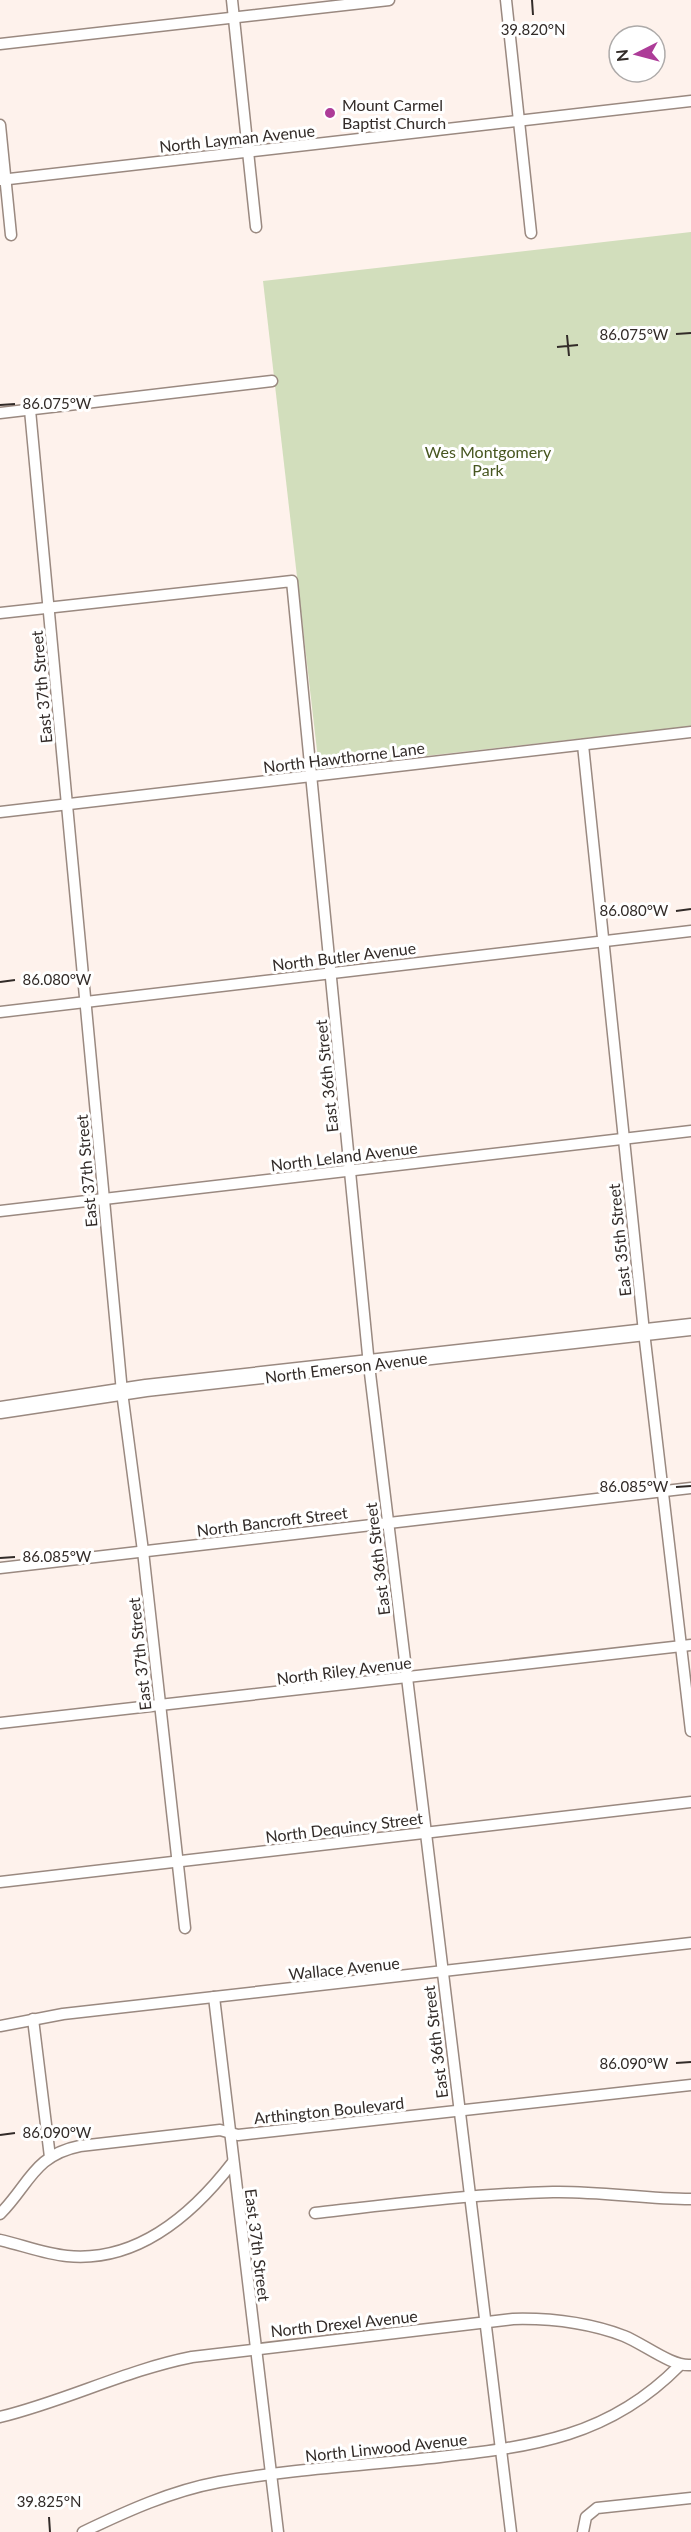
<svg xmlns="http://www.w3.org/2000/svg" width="691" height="2532" font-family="Lato,sans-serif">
<rect width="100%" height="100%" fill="#fef2ec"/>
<path fill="#d2debc" d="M691,232V726L319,768L263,281Z"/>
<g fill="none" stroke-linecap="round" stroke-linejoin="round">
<g stroke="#9a8980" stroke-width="13">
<g id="street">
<path d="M232,0L256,227"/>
<path d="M506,0L531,233"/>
<path d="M0,44L389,0"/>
<path d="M0,125L11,235"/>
<path d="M0,180L691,101"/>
<path d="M30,410L122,1392L143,1551L185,1928"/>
<path d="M0,413L272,381"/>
<path d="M0,613L292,581L369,1365L511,2532"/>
<path d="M583,745L644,1332L691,1731"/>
<path d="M0,812L691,732"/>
<path d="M0,1012L691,931"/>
<path d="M0,1211L691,1131"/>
<path d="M0,1568L691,1488"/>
<path d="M0,1723L691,1645"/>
<path d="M0,1882L691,1802"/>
<path d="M214,1997L278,2532"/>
<path d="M33,2019L50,2157"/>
<path d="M0,2026L63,2014L691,1943"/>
<path d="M315,2213C394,2204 473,2194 553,2192C599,2191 645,2199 691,2199"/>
<path d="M0,2214C29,2185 34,2155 80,2146L220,2130L238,2135L691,2085"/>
<path d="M0,2240C22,2245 45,2254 67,2256C138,2263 193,2214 233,2162"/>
<path d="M0,2417C66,2401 126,2370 192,2357L513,2319C551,2318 589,2323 624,2336C644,2344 672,2367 691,2365"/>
<path d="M83,2532C127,2511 171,2491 219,2482C291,2469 367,2465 440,2457C534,2446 609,2437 679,2366"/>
<path d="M583,2532L586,2517L597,2508L691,2498"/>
</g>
</g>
<g stroke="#9a8980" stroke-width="19">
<path id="primary" d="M0,1410L146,1388L691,1327"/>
</g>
<use href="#street" stroke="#fff" stroke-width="10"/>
<use href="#primary" stroke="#fff" stroke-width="16"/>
</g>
<path fill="none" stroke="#322b28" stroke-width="2" d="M532,0L533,15M676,334L691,333M567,335L569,356M557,347L578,345M0,405L15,404M676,911L691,909M0,982L15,980M676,1487L691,1486M0,1558L15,1557M676,2063L691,2062M0,2135L15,2133M49,2517L50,2532"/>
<circle fill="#ad3c98" stroke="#fff" stroke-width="2" cx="330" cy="113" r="6"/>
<g text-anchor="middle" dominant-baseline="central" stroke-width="6" stroke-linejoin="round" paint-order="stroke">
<g font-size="16" fill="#322b28" stroke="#fff" text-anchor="start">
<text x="342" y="104">Mount Carmel<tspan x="342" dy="18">Baptist Church</tspan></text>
</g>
<g font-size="16" fill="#322b28" stroke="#fff">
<text transform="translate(237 138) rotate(-6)">North Layman Avenue</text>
<text transform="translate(41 687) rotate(-95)">East 37th Street</text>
<text transform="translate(344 757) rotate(-7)">North Hawthorne Lane</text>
<text transform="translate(344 956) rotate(-7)">North Butler Avenue</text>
<text transform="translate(326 1076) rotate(-96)">East 36th Street</text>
<text transform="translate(344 1156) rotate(-7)">North Leland Avenue</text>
<text transform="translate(86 1171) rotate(-95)">East 37th Street</text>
<text transform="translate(619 1240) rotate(-96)">East 35th Street</text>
<text transform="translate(346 1367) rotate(-7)">North Emerson Avenue</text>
<text transform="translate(272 1521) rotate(-7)">North Bancroft Street</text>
<text transform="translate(377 1559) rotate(-97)">East 36th Street</text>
<text transform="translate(139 1654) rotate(-96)">East 37th Street</text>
<text transform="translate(344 1670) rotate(-7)">North Riley Avenue</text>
<text transform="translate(344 1827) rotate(-7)">North Dequincy Street</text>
<text transform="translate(344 1968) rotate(-6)">Wallace Avenue</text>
<text transform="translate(435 2042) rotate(-97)">East 36th Street</text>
<text transform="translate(329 2110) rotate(-6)">Arthington Boulevard</text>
<text transform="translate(258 2245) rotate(83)">East 37th Street</text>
<text transform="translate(344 2323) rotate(-6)">North Drexel Avenue</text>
<text transform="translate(386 2447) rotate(-6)">North Linwood Avenue</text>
</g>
<g font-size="16" fill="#475620" stroke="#fff">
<text x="488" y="451">Wes Montgomery<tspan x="488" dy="18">Park</tspan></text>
</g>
</g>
<g font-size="15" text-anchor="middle" fill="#322b28" stroke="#fff" stroke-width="6" stroke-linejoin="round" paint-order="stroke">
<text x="533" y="35">39.820°N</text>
<text x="634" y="340">86.075°W</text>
<text x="57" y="409">86.075°W</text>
<text x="634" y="916">86.080°W</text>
<text x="57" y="985">86.080°W</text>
<text x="634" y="1492">86.085°W</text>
<text x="57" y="1562">86.085°W</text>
<text x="634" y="2069">86.090°W</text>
<text x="57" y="2138">86.090°W</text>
<text x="49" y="2507">39.825°N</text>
</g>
<g transform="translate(637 54) rotate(264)"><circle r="28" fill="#ffffff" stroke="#adaaa9" stroke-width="1.5"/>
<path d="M0-4.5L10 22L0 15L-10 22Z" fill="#ad3c98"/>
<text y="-9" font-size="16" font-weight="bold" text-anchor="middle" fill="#322b28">N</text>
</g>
</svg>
